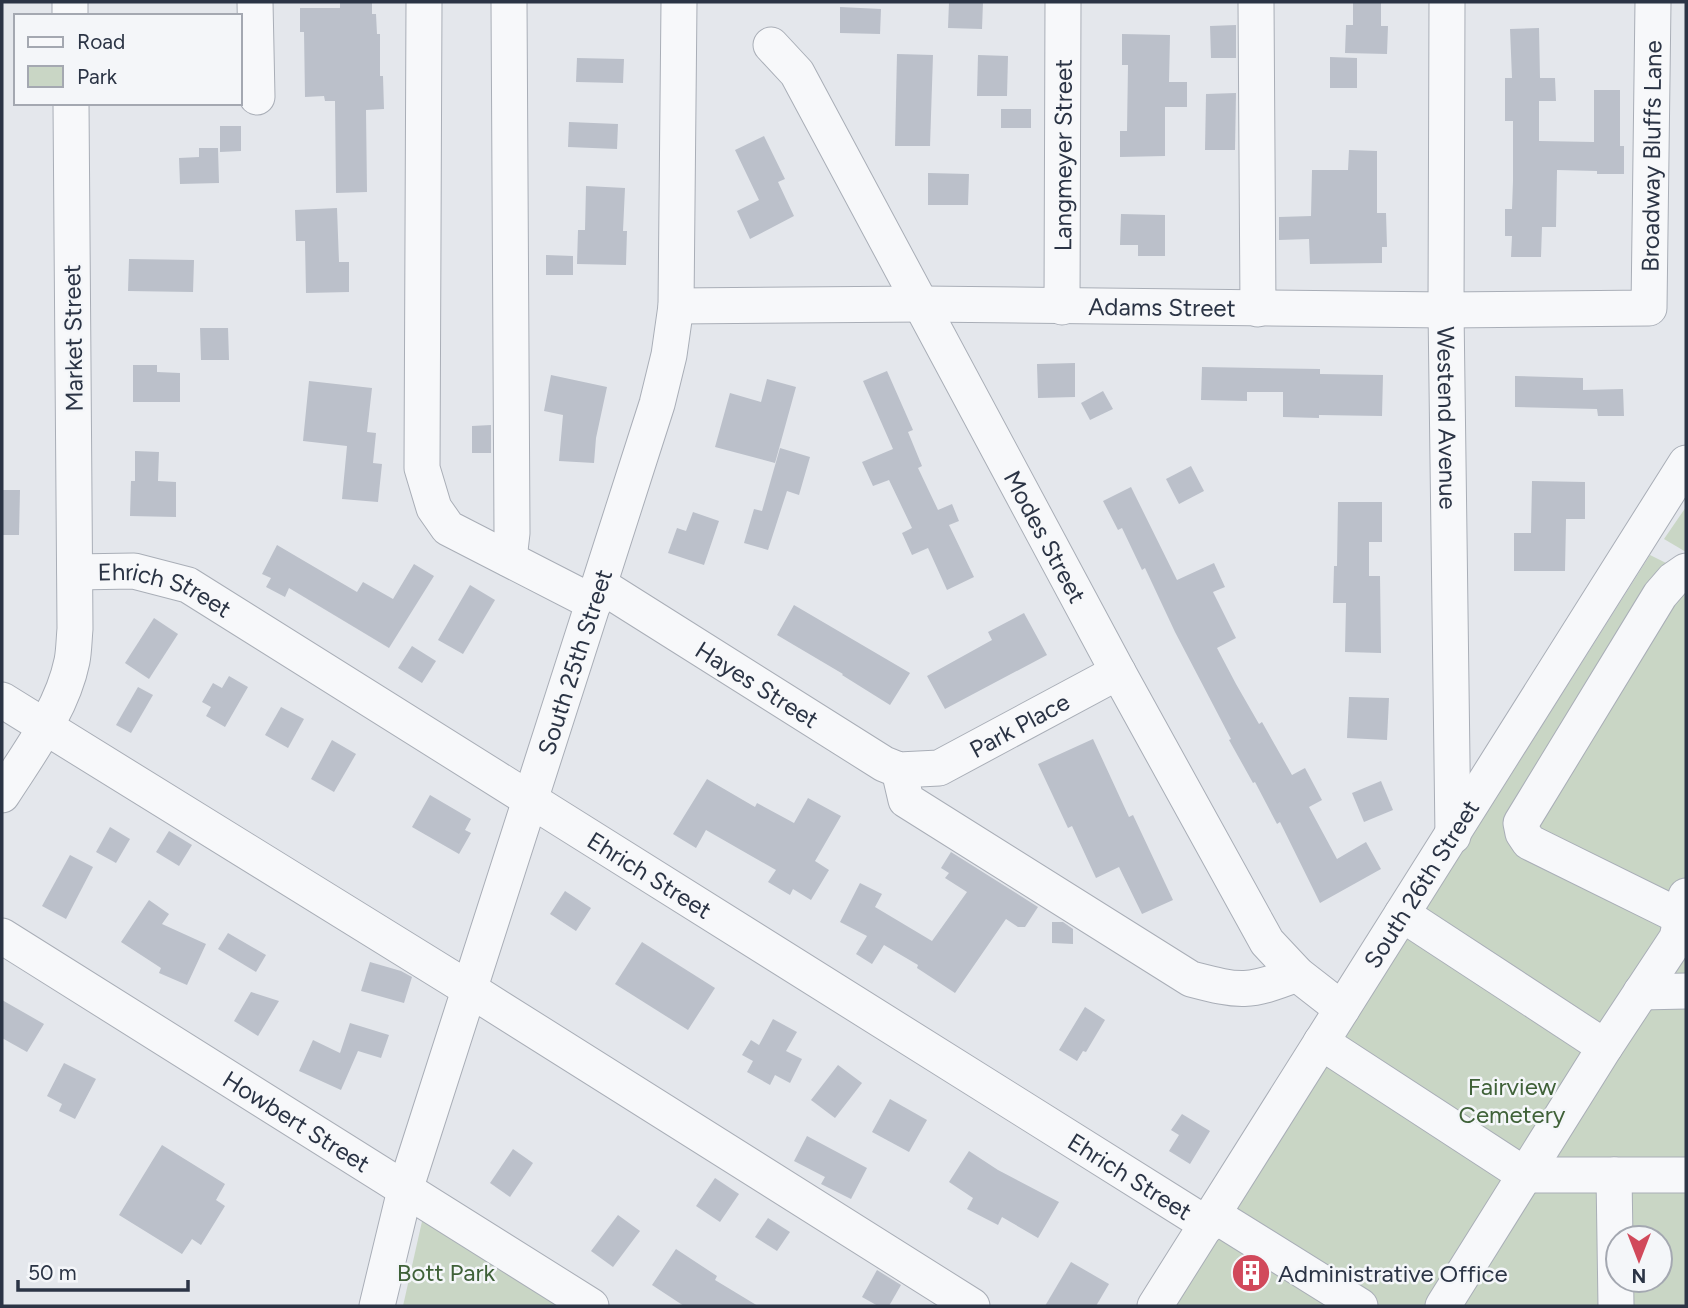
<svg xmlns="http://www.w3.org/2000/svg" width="1688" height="1308" font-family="Figtree,sans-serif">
<rect width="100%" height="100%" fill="#e4e7ec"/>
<g fill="#c9d6c5" fill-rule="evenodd">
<path d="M1686,507V552L1664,539Z"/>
<path d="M1650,555L1676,568L1686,564V1306H1175ZM1618,1238H1660V1280H1618Z"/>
<path d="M423,1217L562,1306H403Z"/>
</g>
<g fill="#bbc0ca">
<path d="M340,2H372V14H376L377,34H380V76H383L384,109L366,110L367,192L336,193L335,101H325L324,96L305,97L304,32H300V8H340Z"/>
<path d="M949,2H983L982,29L948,28Z"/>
<path d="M1353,2H1381V26H1388L1387,54L1345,53L1346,25H1353Z"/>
<path d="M840,7L881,9L880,34L840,33Z"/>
<path d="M1236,25V58H1211L1210,26Z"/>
<path d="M1539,28L1540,78H1555L1556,101H1539V141L1594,142V90H1620V146H1624V174H1597V171L1557,170L1556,227H1542L1541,257H1511L1512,236H1505V209H1512L1513,181V121H1505V78H1512L1510,29Z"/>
<path d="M1122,34L1170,35L1169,82H1187V107H1165V156L1120,157V131H1127L1128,65H1122Z"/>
<path d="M897,54L933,55L930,146H895Z"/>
<path d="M978,55L1008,56L1007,96H977Z"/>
<path d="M1330,57L1357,58V88H1330Z"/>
<path d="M577,58L624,59L623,83L576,82Z"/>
<path d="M1236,93L1235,150H1205L1206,94Z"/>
<rect x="1001" y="109" width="30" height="19"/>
<path d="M569,122L618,124L617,149L568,147Z"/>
<path d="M220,126H241V151L220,152Z"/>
<path d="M764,136L785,179L778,182L794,216L750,239L737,211L759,200L735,150Z"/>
<path d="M199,148H218L219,183L180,184L179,158L199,157Z"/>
<path d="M1349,150L1377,151V213H1386L1387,247H1382V263L1310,264L1309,239L1279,240V217L1311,216L1312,170H1348Z"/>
<path d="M928,173L969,174L968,205H928Z"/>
<path d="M586,186L625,188L623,231H627L626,265L577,264L578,230H585Z"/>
<path d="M337,208L339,262H349V292L306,293L305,241H296L295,210Z"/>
<path d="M1121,214L1165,215V256H1138V245H1120Z"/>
<path d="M546,255L573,256V275H546Z"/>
<path d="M129,259L194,260L193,292L128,291Z"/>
<path d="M200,328H228L229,360H201Z"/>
<path d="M1075,363V397L1038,398L1037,364Z"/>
<path d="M133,365H157V372L180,373V402H133Z"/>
<path d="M1202,367L1320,369V374L1383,375L1382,416L1319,415V418L1283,417V392H1247V401L1201,400Z"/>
<path d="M887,371L913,430L908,432L922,466L918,468L938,510L952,504L959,521L949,525L974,577L947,590L928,548L912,555L902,533L912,528L889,480L873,486L862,462L893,449L863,381Z"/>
<path d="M551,375L607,387L596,438L594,463L559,461L563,415L544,411Z"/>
<path d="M1515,376L1583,378V390L1623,389L1624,416H1598L1597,409L1515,407Z"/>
<path d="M767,379L796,387L775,463L715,447L730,393L761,402Z"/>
<path d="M309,381L372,388L367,432L376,433L373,463L382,464L378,502L342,499L347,446L303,441Z"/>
<path d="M1103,391L1113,409L1090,420L1081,403Z"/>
<path d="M491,425V453H472V426Z"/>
<path d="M780,448L810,457L799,495L787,491L768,550L744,543L754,509L762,511Z"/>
<path d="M135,451L159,452L158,481L176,482V517L130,516L131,481H135Z"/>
<path d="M1191,466L1204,491L1179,504L1166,479Z"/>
<path d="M1532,481L1585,482V519H1566L1565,571H1514V533H1531Z"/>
<path d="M1131,487L1177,580L1214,563L1225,587L1213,592L1236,638L1217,648L1236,684L1259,724L1262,722L1292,775L1305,768L1322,800L1309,807L1337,859L1366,842L1381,869L1320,903L1280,822L1277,824L1255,782L1253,783L1229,740L1231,739L1175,632L1145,568L1142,570L1122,528L1118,530L1103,501Z"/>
<path d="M2,490H20L19,535H2Z"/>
<path d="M1338,502H1382V542H1369V576H1380L1381,653L1345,652L1346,603H1333L1334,566H1337Z"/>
<path d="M693,512L719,521L704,565L668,553L677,528L686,531Z"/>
<path d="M277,545L357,592L363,582L393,599L414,564L434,576L389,648L289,588L285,597L266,587L271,578L262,574Z"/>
<path d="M470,585L495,600L463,654L438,640Z"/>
<path d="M794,605L910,673L890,705L842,675L843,674L777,635Z"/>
<path d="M1024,613L1047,655L945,709L927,676L992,640L988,632Z"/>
<path d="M154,618L178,634L149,679L125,663Z"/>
<path d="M412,646L436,661L422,683L398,668Z"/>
<path d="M229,676L248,687L225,727L206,716L211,707L202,702L213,683L222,688Z"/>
<path d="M138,687L153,695L131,733L116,725Z"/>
<path d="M1349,697L1389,698L1387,740L1347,738Z"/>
<path d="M281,707L304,719L288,748L265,735Z"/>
<path d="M1093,739L1129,817L1133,815L1173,900L1142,914L1119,867L1096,878L1072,826L1068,828L1038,764Z"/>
<path d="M332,740L356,754L334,792L311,779Z"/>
<path d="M707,779L755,807L757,803L794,823L808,798L841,816L815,861L829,870L811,900L793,889L790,895L768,882L776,870L706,830L696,848L673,834Z"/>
<path d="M1381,781L1393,810L1364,822L1352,793Z"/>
<path d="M430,795L471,819L465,830L471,833L459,854L412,827Z"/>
<path d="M110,827L130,839L116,863L96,852Z"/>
<path d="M169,831L192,845L179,866L156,852Z"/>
<path d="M951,852L1038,907L1025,927H1018L1006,919L955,993L917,968L918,965L884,945L872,964L856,954L867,936L840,922L860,883L882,894L875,907L932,941L967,892L945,878L949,873L941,868Z"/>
<path d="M70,855L93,867L66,919L42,906Z"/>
<path d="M565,891L591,908L576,931L550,914Z"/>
<path d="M149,900L169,914L162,924L206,944L187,985L159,973L161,968L121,942Z"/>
<path d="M1052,922H1063L1073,929V944L1052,943Z"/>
<path d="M228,933L266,955L256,972L218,949Z"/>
<path d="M642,942L715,988L688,1030L615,984Z"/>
<path d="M370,962L401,971L412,977L404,1003L361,991Z"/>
<path d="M251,992L279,1001L258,1036L234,1021Z"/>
<path d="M2,1000L44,1024L27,1052L2,1038Z"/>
<path d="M1085,1007L1105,1020L1086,1052L1083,1051L1077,1061L1059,1050Z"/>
<path d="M773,1019L797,1032L786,1051L802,1059L790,1083L775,1075L770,1085L747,1072L753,1061L742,1055L751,1040L759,1045Z"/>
<path d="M350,1023L389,1035L381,1058L358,1051L341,1090L299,1071L313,1040L340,1053Z"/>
<path d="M64,1063L96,1079L75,1119L59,1111L62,1104L47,1096Z"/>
<path d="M838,1065L862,1083L835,1118L811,1100Z"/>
<path d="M890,1099L927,1120L909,1152L872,1132Z"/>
<path d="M1182,1114L1210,1131L1190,1164L1169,1151L1179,1135L1171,1130Z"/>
<path d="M807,1136L867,1168L851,1199L821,1184L825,1177L794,1161Z"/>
<path d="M162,1145L225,1184L216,1200L225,1206L201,1245L192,1239L182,1254L119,1215Z"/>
<path d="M513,1149L533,1163L510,1197L490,1183Z"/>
<path d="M969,1151L998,1170L1059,1202L1038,1238L1002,1217L998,1225L967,1209L973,1198L949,1182Z"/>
<path d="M715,1178L739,1194L720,1222L696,1206Z"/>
<path d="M618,1215L640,1231L613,1267L591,1251Z"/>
<path d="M768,1218L790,1232L777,1251L755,1237Z"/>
<path d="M676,1249L717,1276L715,1280L758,1306H684L652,1285Z"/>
<path d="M1071,1262L1109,1284L1096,1306H1045Z"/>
<path d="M877,1270L901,1285L889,1306H878L862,1297Z"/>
</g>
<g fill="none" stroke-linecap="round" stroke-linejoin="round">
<g stroke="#a9aeb7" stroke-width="37">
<g id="minor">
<path d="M70,2V16"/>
<path d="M255,2L257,97"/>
<path d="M424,2L422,468L434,508L448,528L594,603"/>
<path d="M509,2L512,533L509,559"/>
<path d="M1256,2L1258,309"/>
<path id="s1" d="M1447,2L1446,310L1453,836"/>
<path id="s2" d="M771,45L797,73L1118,672L1267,942L1297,974L1342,1009"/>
<path id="s3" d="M676,306L922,304L1446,310L1649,308L1653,2"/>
<path id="s4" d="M1062,307L1063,2"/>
<path id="s5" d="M75,572L134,571L188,585L1208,1225"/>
<path id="s6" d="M600,585L884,764L899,770L939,768L1118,672"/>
<path d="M2,700L469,989L972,1306"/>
<path d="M899,770L906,800L1191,979C1241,992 1248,993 1297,974"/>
<path d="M2,795C28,754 62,710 72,661C74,651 74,639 75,629L71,103"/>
<path d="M1402,914L1605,1047"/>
<path d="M1681,917L1529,842L1523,833L1521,823L1660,595L1673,580L1686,571"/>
<path id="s7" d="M2,936L591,1306"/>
<path d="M1641,992L1686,991"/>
<path d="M1321,1042L1525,1175H1686"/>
<path d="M1614,1175L1616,1306"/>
<path d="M1214,1215L1360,1306"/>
<path id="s8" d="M377,1306L405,1190L657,404L669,355L676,306L679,2"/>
<path id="s9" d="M1155,1306L1686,463"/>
<path d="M1443,1306L1605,1047L1677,938L1686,896"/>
</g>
</g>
<use href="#minor" stroke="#f7f8fa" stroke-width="35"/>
</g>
<defs>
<g id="building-disc" transform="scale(2.0125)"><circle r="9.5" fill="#d1495b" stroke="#f4f6f9"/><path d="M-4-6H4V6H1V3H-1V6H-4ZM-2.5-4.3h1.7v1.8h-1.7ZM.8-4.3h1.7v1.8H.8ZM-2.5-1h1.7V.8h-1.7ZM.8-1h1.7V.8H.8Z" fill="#fff"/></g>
</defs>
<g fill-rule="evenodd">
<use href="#building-disc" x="1251" y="1273"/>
</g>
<g text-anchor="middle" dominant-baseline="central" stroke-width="5" stroke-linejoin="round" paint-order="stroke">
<g font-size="24" fill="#2b3445" stroke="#f4f6f9">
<text stroke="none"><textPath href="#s4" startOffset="152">Langmeyer Street</textPath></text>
<text stroke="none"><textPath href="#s3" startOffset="1125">Broadway Bluffs Lane</textPath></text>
<text stroke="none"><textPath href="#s3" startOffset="486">Adams Street</textPath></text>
<text transform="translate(73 338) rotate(-91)">Market Street</text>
<text stroke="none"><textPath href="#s1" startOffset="416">Westend Avenue</textPath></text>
<text stroke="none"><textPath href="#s2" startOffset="564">Modes Street</textPath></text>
<text stroke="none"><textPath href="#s5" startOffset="93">Ehrich Street</textPath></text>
<text stroke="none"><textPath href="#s8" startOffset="674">South 25th Street</textPath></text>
<text stroke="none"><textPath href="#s6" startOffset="186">Hayes Street</textPath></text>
<text stroke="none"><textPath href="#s6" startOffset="483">Park Place</textPath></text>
<text stroke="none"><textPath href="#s5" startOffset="660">Ehrich Street</textPath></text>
<text stroke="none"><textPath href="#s9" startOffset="499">South 26th Street</textPath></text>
<text stroke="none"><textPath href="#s7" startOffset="348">Howbert Street</textPath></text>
<text stroke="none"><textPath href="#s5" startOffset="1227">Ehrich Street</textPath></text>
</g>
<g font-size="24" fill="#3f6138" stroke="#f4f6f9">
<text x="1512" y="1086">Fairview<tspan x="1512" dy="28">Cemetery</tspan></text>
<text x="446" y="1272">Bott Park</text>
</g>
<g font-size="24" fill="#2b3445" stroke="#f4f6f9" text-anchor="start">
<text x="1278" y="1273">Administrative Office</text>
</g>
</g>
<rect width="1688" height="1308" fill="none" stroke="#2b3445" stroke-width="7"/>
<rect x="14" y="14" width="228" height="91" fill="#f4f6f9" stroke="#a4a8b1" stroke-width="2"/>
<rect x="28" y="37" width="35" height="10" fill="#f7f8fa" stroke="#a4a8b1" stroke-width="2"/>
<text x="77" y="49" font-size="21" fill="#2b3445">Road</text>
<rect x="28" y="66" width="35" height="21" fill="#c9d6c5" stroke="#a4a8b1" stroke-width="2"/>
<text x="77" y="84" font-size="21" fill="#2b3445">Park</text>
<g transform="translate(1639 1259) rotate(180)"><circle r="33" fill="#f4f6f9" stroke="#a4a8b1" stroke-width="2"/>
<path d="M0-5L12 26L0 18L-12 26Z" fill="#d1495b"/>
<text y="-10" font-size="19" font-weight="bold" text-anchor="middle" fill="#2b3445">N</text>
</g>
<path d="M18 1280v10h170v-10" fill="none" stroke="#2b3445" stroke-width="3.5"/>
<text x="28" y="1280" font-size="21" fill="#2b3445" stroke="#f4f6f9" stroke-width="5" paint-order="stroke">50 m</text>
</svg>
